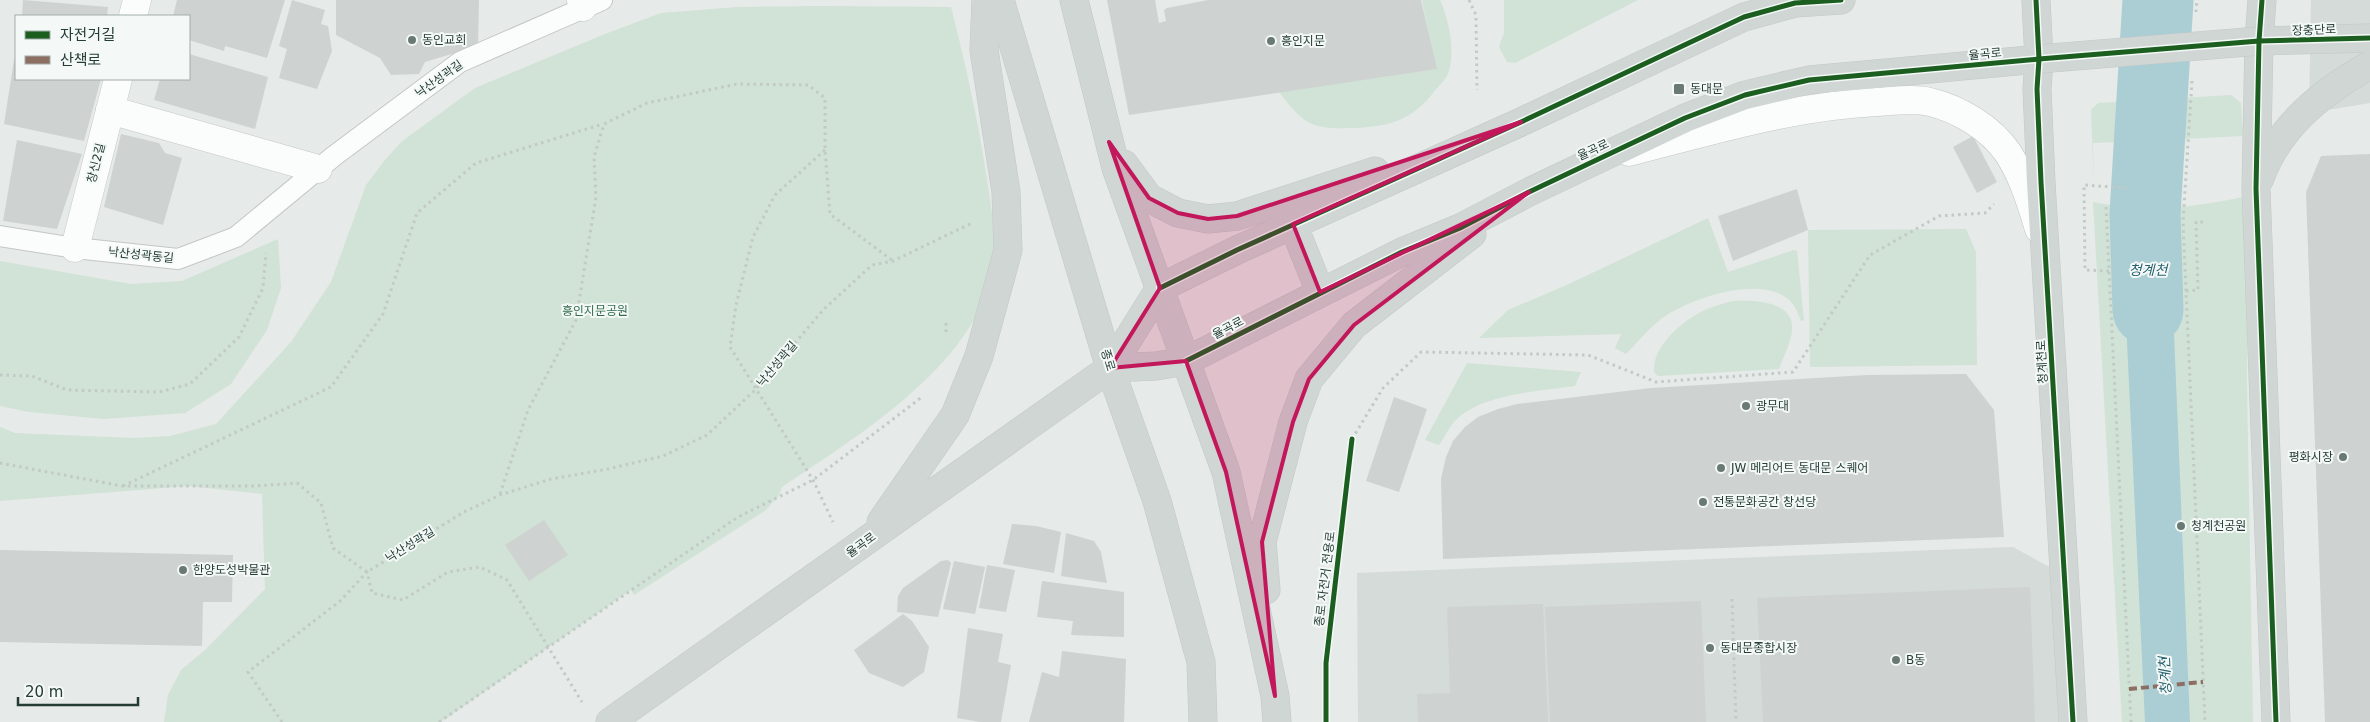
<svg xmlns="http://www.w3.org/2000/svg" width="2370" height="722" font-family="'DejaVu Sans','Noto Sans KR',sans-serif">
<rect width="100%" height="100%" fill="#e6eae8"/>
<g fill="#d4dbd8">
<path d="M2311,0H2370V103L2309,113Z"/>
<path d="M2013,547L2060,573L2065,722H1358L1357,573Z"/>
</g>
<g fill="#d1e2d6">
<path d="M1422,0H1440C1449,21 1455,48 1449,71C1447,79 1438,86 1433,93C1412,120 1390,126 1357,128C1341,128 1322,130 1308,122C1296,115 1287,102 1279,92L1436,69Z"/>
<path d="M1504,0H1638L1515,63L1507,62L1499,47L1504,33Z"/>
<path d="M817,6L951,7C966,66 979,125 988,186C992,215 998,243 992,272C974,366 856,437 782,487L779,495L766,510L634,595L631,590L441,722H164L168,695L181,670L205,650L265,589L262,494L189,486L0,501V427L15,433L134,438L170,436L216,424L291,342L331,282L366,185L385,160L401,142L475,88L605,34L661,13L737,7Z"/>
<path d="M2231,95L2241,103L2247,198V386L2253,722H2122L2093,202C2146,213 2194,208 2247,196L2243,136L2093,143L2094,185L2091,110L2098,103Z"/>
<path d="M1708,218L1728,272L1794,250L1797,251L1804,320L1801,321C1797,311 1794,302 1784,296C1753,277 1688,299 1661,319C1648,329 1637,343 1626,354L1615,348L1621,334L1479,338L1508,310L1569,284Z"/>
<path d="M1966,229L1976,252L1977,365L1810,367L1808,230Z"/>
<path d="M278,239L281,288L267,330L231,384L185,413L104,419L29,412L0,406V261L131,284L182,281Z"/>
<path d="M1733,301C1753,300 1795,300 1792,331C1791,343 1783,357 1779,369L1658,376L1654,372C1652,345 1686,317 1710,308C1717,305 1725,303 1733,301Z"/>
<path d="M1467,363L1581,372L1575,386C1540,391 1479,394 1454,422C1448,429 1444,438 1439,445L1425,440Z"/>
</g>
<path fill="#abcdd4" d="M2126,211L2172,212L2170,236L2190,722H2145L2123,257Z"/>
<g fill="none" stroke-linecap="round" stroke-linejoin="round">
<path stroke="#abcdd4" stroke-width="71" d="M2148,310L2145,214L2158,0"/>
</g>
<g fill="#ced3d1">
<path d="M23,0L108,7L107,16H22Z"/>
<path d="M177,0H285L267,58L225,46L224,51L189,40V16H173Z"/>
<path d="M292,0L325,10L321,24L328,26L332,51L317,89L279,78L287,49L279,46Z"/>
<path d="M336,0H479L478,46L425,62L419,74L391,75L380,58L336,35Z"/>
<path d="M1107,0H1155L1159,23L1166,21L1164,10L1167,8L1208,0H1421L1437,69L1129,115Z"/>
<path d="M189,54L268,77L255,129L154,100L160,79H189Z"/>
<path d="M14,60H16V79H101L84,141L4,124Z"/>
<path d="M121,134L159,143L165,153L182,158L163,225L104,207Z"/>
<path d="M1973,136L1997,182L1977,193L1953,147Z"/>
<path d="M17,140L82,154L57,229L3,221Z"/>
<path d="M2370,154V722H2325L2306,192L2321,156Z"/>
<path d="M1797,189L1808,230L1733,261L1718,216Z"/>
<path d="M1966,374L1994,410L2004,537L1443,559L1441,479L1446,457L1453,441L1465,427L1478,417L1498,409L1517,404L1651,388L1867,375Z"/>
<path d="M1394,397L1427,409L1399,492L1366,481Z"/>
<path d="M544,520L568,555L529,581L505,545Z"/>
<path d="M1012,524L1036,526L1061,532L1054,573L1003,564Z"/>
<path d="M1066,533L1094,541L1101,552L1107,583L1061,576Z"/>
<path d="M0,550L233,555L232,602H203L202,646L0,642Z"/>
<path d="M948,560L951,563L938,617L897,612L898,596L903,588L941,561Z"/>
<path d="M954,561L985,567L975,614L943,609Z"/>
<path d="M987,565L1015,570L1006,612L979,608Z"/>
<path d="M1042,581L1124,592V637L1071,635L1073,621L1037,617Z"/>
<path d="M2030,587L2035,722H1763L1757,598Z"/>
<path d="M1701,601L1706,722H1550L1545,607Z"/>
<path d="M1543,604L1548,722H1418L1417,694L1450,693L1447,607Z"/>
<path d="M903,614L912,621L929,647L924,672L903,687L869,673L854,650Z"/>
<path d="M968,628L1003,634L998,662L1011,665L1001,722H980L957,718Z"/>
<path d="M1062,651L1126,659L1124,722H1029L1042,672L1059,677Z"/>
</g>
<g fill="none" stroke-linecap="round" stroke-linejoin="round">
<g stroke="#c3c7c5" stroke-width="22">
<path id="lane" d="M0,236L75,248L178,259L236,237L334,156L460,62L602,0"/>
</g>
<g stroke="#c3c7c5" stroke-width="29">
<g id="street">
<path d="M581,0L583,7"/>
<path d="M133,16L137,0"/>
<path d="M110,110L318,169"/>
<path d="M75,248L118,79"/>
</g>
</g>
<g stroke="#c1c7c5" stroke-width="29">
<path id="secondary" d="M1629,152C1711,131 1792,106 1877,102C1893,101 1914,98 1930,102C1959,109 1991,128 2008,153C2023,176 2031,203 2039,229"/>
</g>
<g stroke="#c2c9c7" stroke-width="29">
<g id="primary">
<path d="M1000,0L1110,368L1157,501L1201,662L1203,722"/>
<path d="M1074,0L1116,168L1226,472L1275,696L1277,722"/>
<path d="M2036,0L2039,59L2037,89L2041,182L2073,722"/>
<path d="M2262,0L2259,41L2256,189L2276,722"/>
<path d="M2259,41L2370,38"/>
<path d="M1124,164L1149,198L1178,213L1208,219L1237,216L1375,171"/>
<path d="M2260,178C2279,126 2322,92 2370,65"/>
<path d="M1293,224L1320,292"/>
<path d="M1110,368L1156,366L1186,361L1402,252L1460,228L1529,192L1685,118L1745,95L1809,80L2039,59"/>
<path d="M881,522L955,415L979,356L1008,250L1006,192L984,50L986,0"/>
<path d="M1266,590L1262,542L1293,422L1309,379L1354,325L1472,234"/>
<path d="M610,722L1110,368L1160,288L1237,250L1521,122L1744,17L1795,3L1841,0"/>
</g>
</g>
<g stroke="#c2cac6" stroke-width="3" stroke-dasharray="2.5 4" stroke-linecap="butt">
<path d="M1469,0L1476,15L1477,90"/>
<path d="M2196,12L2197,0"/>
<path d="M2192,81L2183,222L2205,722"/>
<path d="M825,150L775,195L753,237L736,305L730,347L813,480L833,522"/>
<path d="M2106,207L2131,722"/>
<path d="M2109,271L2085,270L2084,185L2128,188"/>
<path d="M2186,291L2198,290L2196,222H2203"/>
<path d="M946,323V335"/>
<path d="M0,375L32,376L67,390L159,392L190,384L239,337L263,288L266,253"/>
<path d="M1352,439L1383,388L1421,352L1588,355L1656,382L1793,372L1870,255L1939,216L1985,213L1994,204"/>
<path d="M0,463L122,486H255L297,483L321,503L333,548L367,572L462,513L500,495L551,479L608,469L663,456L707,435L755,390L824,309L872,265L893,261L972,223"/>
<path d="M123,486L331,387L383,314L417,213L476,163L603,124"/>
<path d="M500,494L528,410L576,320L596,197L594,157L604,124L647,103L737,84L808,85L825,98V150L830,214L893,261"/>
<path d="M1732,599L1736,722"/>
<path d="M282,722L248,672L340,601L367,572L372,593L403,600L448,572L480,567L507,580L582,702"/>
<path d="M439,722L738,517L813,480L922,397"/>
</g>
<use href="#lane" stroke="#fbfcfc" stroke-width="20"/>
<use href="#street" stroke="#fbfcfc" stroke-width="28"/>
<use href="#secondary" stroke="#fbfcfc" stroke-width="28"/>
<use href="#primary" stroke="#cfd6d4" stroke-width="28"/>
<g stroke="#c2c9c7" stroke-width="29" stroke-linecap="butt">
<path id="primary-bridge" d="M2039,59L2259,41"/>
</g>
<use href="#primary-bridge" stroke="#cfd6d4" stroke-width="28"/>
<path stroke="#8d6e63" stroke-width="4" stroke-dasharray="8 4" stroke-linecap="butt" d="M2129,689L2203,682"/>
<g stroke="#f4f9f7" stroke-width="8">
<g id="cycleway">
<path d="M2036,0L2039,59L2037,89L2041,182L2073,722"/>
<path d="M2262,0L2259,41L2256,189L2276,722"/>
<path d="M1160,288L1237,250L1521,122L1744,17L1795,3L1841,0"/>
<path d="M1186,361L1402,252L1460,228L1529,192L1685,118L1745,95L1809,80L2039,59L2259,41L2370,38"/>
<path d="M1326,722V663L1352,439"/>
</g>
</g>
<use href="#cycleway" stroke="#1b5e20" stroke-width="5"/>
</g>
<path fill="#c2185b" fill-opacity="0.2" stroke="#c2185b" stroke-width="4" stroke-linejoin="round" d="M1521,122L1293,224L1320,292L1529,192L1354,325L1309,379L1293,422L1262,542L1275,696L1226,472L1186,361L1110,368L1160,288L1109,142L1149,198L1178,213L1208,219L1237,216Z"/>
<g fill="#697974" stroke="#f4f9f7" stroke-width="2">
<circle cx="412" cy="40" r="5"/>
<circle cx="1271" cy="41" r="5"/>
<rect x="1673" y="83" width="12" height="12" rx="2.5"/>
<circle cx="1746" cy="406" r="5"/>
<circle cx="2343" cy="457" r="5"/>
<circle cx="1721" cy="468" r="5"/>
<circle cx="1703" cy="502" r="5"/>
<circle cx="2181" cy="526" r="5"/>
<circle cx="183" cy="570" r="5"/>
<circle cx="1710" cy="648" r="5"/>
<circle cx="1896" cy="660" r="5"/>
</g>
<g text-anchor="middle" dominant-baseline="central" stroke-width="4" stroke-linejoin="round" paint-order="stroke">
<g font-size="12" fill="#253c36" stroke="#f4f9f7">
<text transform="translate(2314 30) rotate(-2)">장충단로</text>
<text transform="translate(1985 54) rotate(-6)">율곡로</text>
<text transform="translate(439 79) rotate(-35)">낙산성곽길</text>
<text transform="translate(1593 150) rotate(-25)">율곡로</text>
<text transform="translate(96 163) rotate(-76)">창신2길</text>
<text transform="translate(141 255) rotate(6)">낙산성곽동길</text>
<text transform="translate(1228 328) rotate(-28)">율곡로</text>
<text transform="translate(1108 360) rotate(73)">종로</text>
<text transform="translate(2042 362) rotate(-93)">청계천로</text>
<text transform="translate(777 364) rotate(-50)">낙산성곽길</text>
<text transform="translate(410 545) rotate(-32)">낙산성곽길</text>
<text transform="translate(861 545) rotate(-36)">율곡로</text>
<text transform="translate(1325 579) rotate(-83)">종로 자전거 전용로</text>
</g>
<g font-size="12" fill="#253c36" stroke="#f4f9f7" text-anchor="start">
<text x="422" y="40">동인교회</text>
<text x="1281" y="41">흥인지문</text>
<text x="1690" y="89">동대문</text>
<text x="1756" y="406">광무대</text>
<text x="2333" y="457" text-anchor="end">평화시장</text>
<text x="1731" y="468">JW 메리어트 동대문 스퀘어</text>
<text x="1713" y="502">전통문화공간 창선당</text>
<text x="2191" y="526">청계천공원</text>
<text x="193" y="570">한양도성박물관</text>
<text x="1720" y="648">동대문종합시장</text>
<text x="1906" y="660">B동</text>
</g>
<g font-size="12" fill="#346e4d" stroke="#f4f9f7">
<text x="595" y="311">흥인지문공원</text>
</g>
<g font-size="14" font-style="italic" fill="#266271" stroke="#f4f9f7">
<text x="2148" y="270">청계천</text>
<text transform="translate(2165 676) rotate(-93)">청계천</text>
</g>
</g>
<rect x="15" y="15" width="175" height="65" fill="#f4f9f7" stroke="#a1adaa"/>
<rect x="25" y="31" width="25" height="8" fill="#1b5e20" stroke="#a1adaa"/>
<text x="60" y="40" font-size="15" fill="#253c36">자전거길</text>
<rect x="25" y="56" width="25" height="8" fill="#8d6e63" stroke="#a1adaa"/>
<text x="60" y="65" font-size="15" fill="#253c36">산책로</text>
<path d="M18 697v8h120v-8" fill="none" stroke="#253c36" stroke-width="2.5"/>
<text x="25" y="697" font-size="15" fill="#253c36" stroke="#f4f9f7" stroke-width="4" paint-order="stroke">20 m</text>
</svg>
